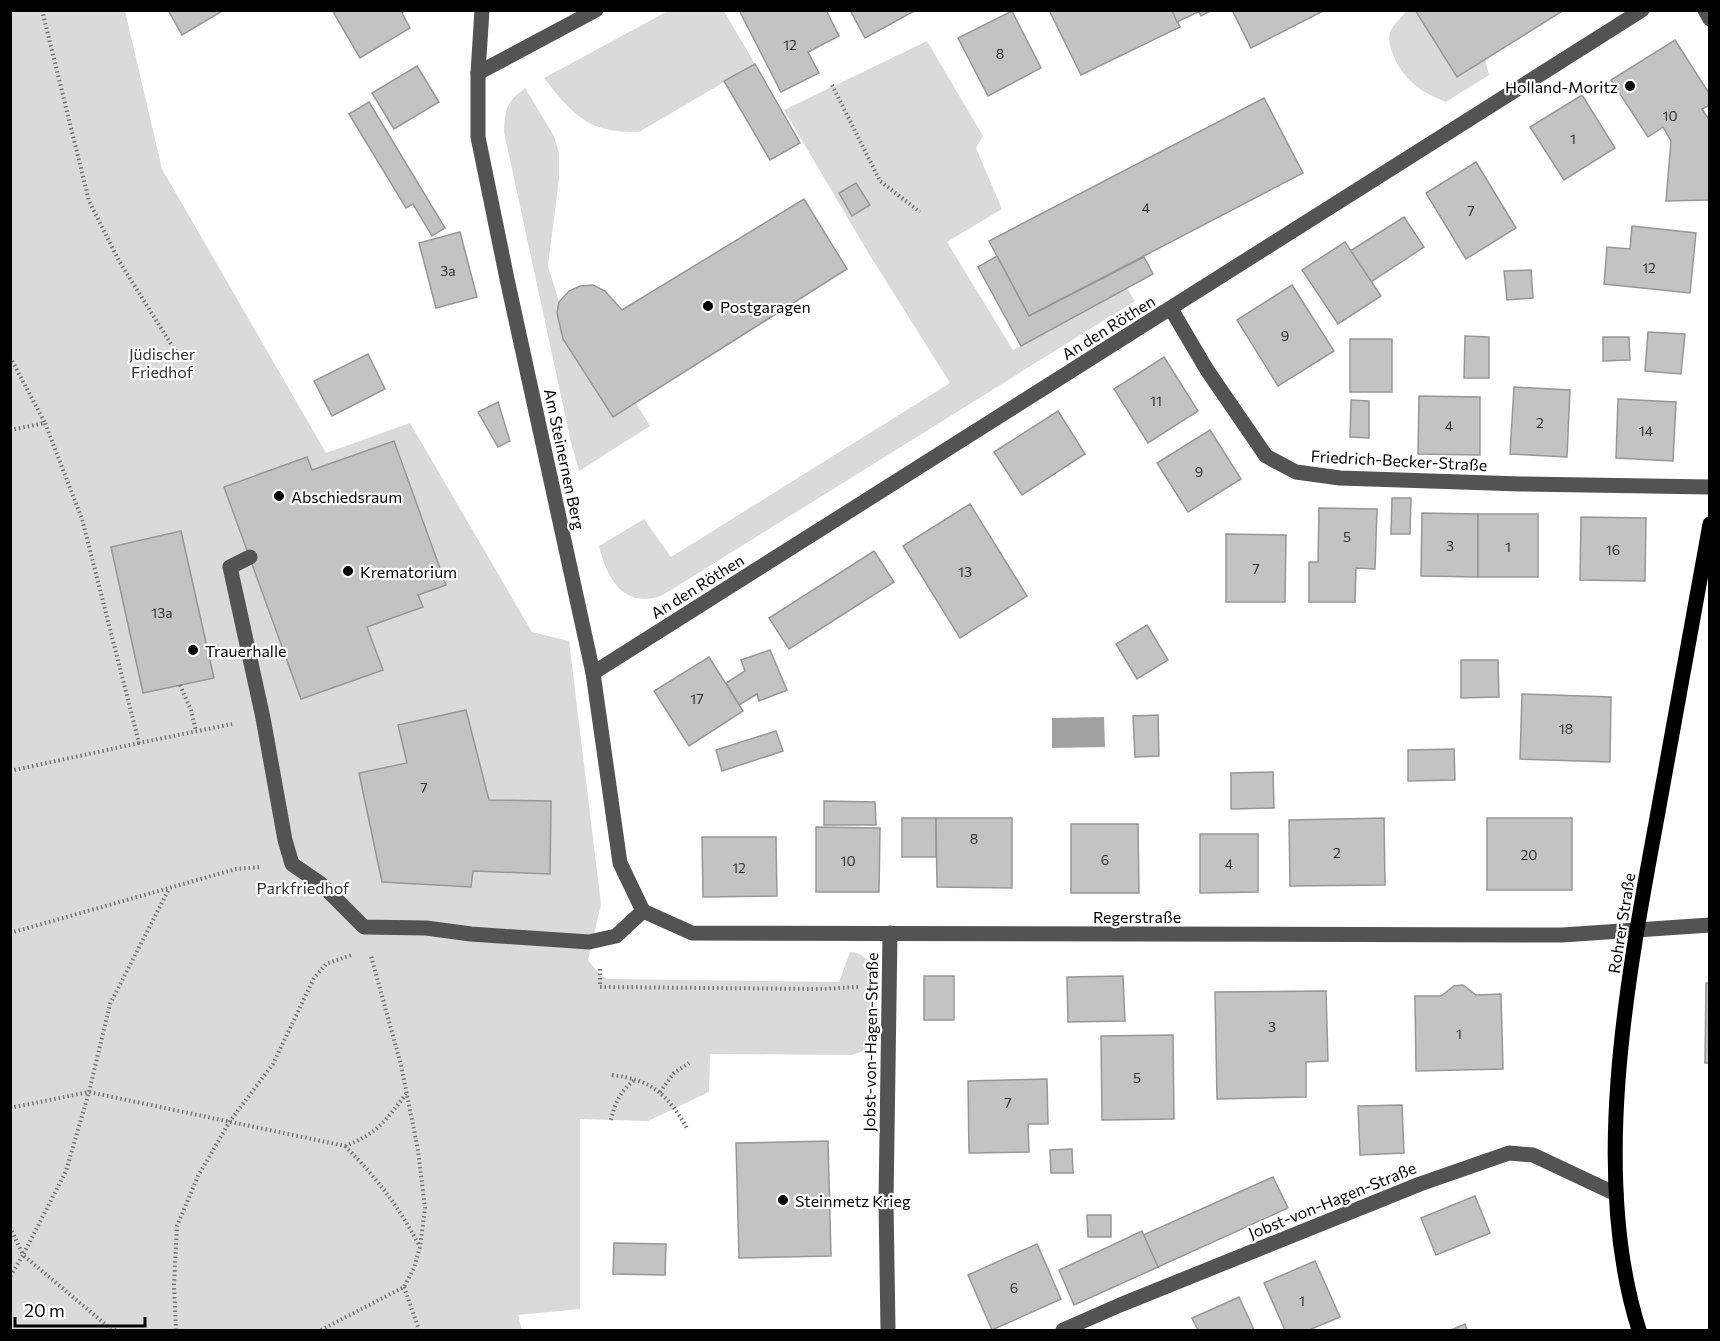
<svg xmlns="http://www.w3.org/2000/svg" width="1720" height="1341" font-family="Commissioner,sans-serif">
<rect width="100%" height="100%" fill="#fff"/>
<g fill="#dadada">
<path d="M10,11H125L162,169L326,453L410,423L532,632L569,641L601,904L588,960L600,975L608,979L839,982L850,952C885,953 875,1010 874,1033C872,1047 865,1051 852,1055L710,1054L709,1092L648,1121L580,1119V1309L518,1315L522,1330H11Z"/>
<path d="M668,11H724L755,64L639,132C588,133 574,116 544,78Z"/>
<path d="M1407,11H1415L1457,77L1485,59L1489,75L1446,102C1420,92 1402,79 1392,52C1390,45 1388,40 1390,33C1392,25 1402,17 1407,11Z"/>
<path d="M927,41L983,136L976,148L1002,209L947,242L1013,350L1127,288L1135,301L663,595C624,610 607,579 599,546L644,519L671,557L950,383L869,254L784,110Z"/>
<path d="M525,88L554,136L559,153V179L548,266L559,302V322L563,339L613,417L636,403L650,426L579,471L571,442L504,132C505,108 506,103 525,88Z"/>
</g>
<path fill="#a1a1a1" d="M1104,717L1105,747L1052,748V718Z"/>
<g fill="#c3c3c3" stroke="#979797" stroke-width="1.5">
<path d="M168,10H224L182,35Z"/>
<path d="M332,10H406L402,13L410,28L360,58Z"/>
<path d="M739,10H826L839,36L808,52L819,73L781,92Z"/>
<path d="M850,10H916L865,38Z"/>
<path d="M1049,10H1172L1180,27L1081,75Z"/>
<path d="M1172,10H1198V12L1177,22Z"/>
<path d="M1198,10H1212L1201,16Z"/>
<path d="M1232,10H1325L1251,48Z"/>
<path d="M1415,10H1564L1457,77Z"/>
<path d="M1012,11L1041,68L988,96L958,38Z"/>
<path d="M1675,40L1710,95V105L1702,109L1710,121V200L1666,201L1671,141L1663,127L1648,137L1611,80Z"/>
<path d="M755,64L800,143L770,160L724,81Z"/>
<path d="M417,66L439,102L394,129L372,93Z"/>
<path d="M1582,95L1615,148L1564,180L1530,127Z"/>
<path d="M1264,98L1303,173L1029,316L989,241Z"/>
<path d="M369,102L445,228L432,236L413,204L406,208L349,114Z"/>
<path d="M1476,162L1516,228L1466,259L1426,193Z"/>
<path d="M856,183L870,205L852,216L839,193Z"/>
<path d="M804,199L847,269L613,417L563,339L557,313L559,302L569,291L580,286L593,285L605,291L622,310Z"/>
<path d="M1404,217L1424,247L1371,282L1350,251Z"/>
<path d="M1632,226L1696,233L1690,293L1604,284L1607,247L1630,249Z"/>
<path d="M460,232L477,297L436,308L419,243Z"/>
<path d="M1345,242L1381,296L1338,324L1302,270Z"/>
<path d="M997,256L1029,316L1144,257L1153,274L1021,346L978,267Z"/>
<path d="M1531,270L1533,298L1507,300L1504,271Z"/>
<path d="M1292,285L1334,351L1278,386L1237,320Z"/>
<path d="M1648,332L1685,334L1681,374L1645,371Z"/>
<path d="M1465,336L1489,337V378H1464Z"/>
<path d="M1603,337H1629L1630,360L1603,361Z"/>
<rect x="1350" y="339" width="42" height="53"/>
<path d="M368,354L385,389L332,416L314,381Z"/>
<path d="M1164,357L1198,411L1148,443L1114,389Z"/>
<path d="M1514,387L1570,390L1567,457L1510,454Z"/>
<path d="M1419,396L1480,397V455L1418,454Z"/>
<path d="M1618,399L1676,402L1673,461L1616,458Z"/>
<path d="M1351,400L1369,401V438L1350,437Z"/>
<path d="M498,402L510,441L498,447L478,412Z"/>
<path d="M1058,411L1085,454L1022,495L994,452Z"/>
<path d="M1210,430L1241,479L1188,512L1157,463Z"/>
<path d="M394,441L446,585L418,595L423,607L367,627L383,670L301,699L224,487L307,457L312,470Z"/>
<path d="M1392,498H1411L1410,534H1391Z"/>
<path d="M970,504L1027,596L960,638L903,546Z"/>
<path d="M1319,508L1377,509L1375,569L1356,568L1355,602H1309V562H1318Z"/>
<path d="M1422,513L1478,514V577L1421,576Z"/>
<rect x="1478" y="514" width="60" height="63"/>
<path d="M1581,517L1646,518L1645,581L1580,580Z"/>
<path d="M181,531L214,678L143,693L111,547Z"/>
<path d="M1226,534L1286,535L1285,602H1226Z"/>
<path d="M874,551L894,582L789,649L769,618Z"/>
<path d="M1147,625L1168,660L1137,679L1116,644Z"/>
<path d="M770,650L787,690L759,701L757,694L739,705L726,683L745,671L741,660Z"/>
<path d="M709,657L743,711L689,746L654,691Z"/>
<path d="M1461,660H1498L1499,697L1461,698Z"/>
<path d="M1522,694L1611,697L1610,762L1520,759Z"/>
<path d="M466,710L489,800L551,801L550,874L473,871L471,887L382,882L359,773L407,763L398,725Z"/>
<path d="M1158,715L1159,756L1135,757L1133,716Z"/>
<path d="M776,731L783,751L722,771L716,750Z"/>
<path d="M1454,749L1455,780L1408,781V750Z"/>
<path d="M1273,772L1274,808L1231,809V773Z"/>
<path d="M824,801L875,802L876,825H824Z"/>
<rect x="902" y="818" width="34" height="39"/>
<path d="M936,818H1012V888L937,887Z"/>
<path d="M1384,818L1385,885L1290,886L1289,820Z"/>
<rect x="1487" y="818" width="85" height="72"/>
<path d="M1071,824H1138L1139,893H1071Z"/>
<path d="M816,827L880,828L879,892H816Z"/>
<path d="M1200,834H1258V892L1200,893Z"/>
<path d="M702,837H776L777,896L703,897Z"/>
<rect x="924" y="976" width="30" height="44"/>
<path d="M1123,976L1125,1021L1068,1022L1067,977Z"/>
<path d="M1706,983H1710V1063H1705Z"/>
<path d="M1463,985L1476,995L1501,994L1503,1069L1416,1071L1415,996H1441L1454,986Z"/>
<path d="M1326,991L1328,1061L1306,1062V1097L1217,1099L1215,992Z"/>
<path d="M1173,1035L1174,1119L1102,1120L1101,1036Z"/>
<path d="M1047,1079L1048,1124H1028L1029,1152L969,1153L968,1081Z"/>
<path d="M1402,1105L1404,1153L1360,1155L1358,1106Z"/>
<path d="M828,1141L831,1256L739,1258L736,1143Z"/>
<path d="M1072,1149L1073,1173H1051L1050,1150Z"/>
<path d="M1273,1177L1288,1208L1158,1267L1143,1235Z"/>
<path d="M1475,1196L1490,1233L1436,1255L1421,1218Z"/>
<path d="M1087,1215H1111V1237H1088Z"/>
<path d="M1142,1231L1158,1267L1074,1305L1059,1270Z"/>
<path d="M614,1243L666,1244L665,1275L613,1274Z"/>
<path d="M1037,1244L1061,1299L992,1330L968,1275Z"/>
<path d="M1315,1261L1340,1317L1309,1330H1285L1264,1283Z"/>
<path d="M1239,1297L1254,1330H1198L1192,1318Z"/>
<path d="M1465,1324L1467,1330H1451Z"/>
</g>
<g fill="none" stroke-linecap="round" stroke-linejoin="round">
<g stroke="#757575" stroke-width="4" stroke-dasharray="1.5 3" stroke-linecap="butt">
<path d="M42,10L89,201L119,261L181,360"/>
<path d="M832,85L880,181L920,212"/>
<path d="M10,357L45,423"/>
<path d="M10,430L45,423L82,519L139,743L232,724"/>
<path d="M180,685L191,710L196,731"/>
<path d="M10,771L139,743"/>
<path d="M10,933L236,869L261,867"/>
<path d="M600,969V987L819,989L859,987"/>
<path d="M612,1075C653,1080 668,1095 688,1130"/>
<path d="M660,1092L674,1073L689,1063"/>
<path d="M10,1108L89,1092L345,1146C377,1134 386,1120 406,1094"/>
<path d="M611,1120C615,1102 621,1090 636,1079"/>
<path d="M345,1146C377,1178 399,1207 420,1247"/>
<path d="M10,1227L23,1255L10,1277"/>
<path d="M404,1287L419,1330"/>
<path d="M116,1330L111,1329L23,1255L66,1171L89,1092L110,1004L169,889"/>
<path d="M176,1330L174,1284L177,1226L198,1176L230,1121L273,1064L314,978L326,964L351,955"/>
<path d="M321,1330L404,1287L414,1268L420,1247L425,1208L418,1150L401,1065L371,956"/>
</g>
<g stroke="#535353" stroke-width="15">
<path d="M482,10L478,73V137L507,279L593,673L620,863L643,911"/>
<path d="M1705,10L1710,19"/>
<path d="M478,73L596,10"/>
<path d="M1171,309L1207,370L1266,456L1296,472L1340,478L1521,484L1710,487"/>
<path d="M250,557L230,567L263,718L285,840L292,864L321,884L364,927L426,928L471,934L589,942L616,936L643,911"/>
<path d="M593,673L1642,10"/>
<path d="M643,911L692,933L1562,935L1710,925"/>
<path d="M888,1330L886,1201L890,933"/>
<path d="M1063,1330L1120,1305L1420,1184L1509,1153L1533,1155L1616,1194"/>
</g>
<path stroke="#000" stroke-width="15" d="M1639,1330C1590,1176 1627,980 1656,823C1674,724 1692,624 1710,524"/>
</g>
<g fill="#000" stroke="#fff" stroke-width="2">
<circle cx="1630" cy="86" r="6"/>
<circle cx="708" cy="306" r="6"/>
<circle cx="279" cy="496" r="6"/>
<circle cx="348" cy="571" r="6"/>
<circle cx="193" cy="650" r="6"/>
<circle cx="783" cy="1200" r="6"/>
</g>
<g text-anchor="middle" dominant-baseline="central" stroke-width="4.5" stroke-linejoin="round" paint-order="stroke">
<g font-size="14" fill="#313131">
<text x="790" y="44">12</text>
<text x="1000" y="53">8</text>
<text x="1670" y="115">10</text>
<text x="1573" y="138">1</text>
<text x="1146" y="207">4</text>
<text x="1471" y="210">7</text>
<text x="1649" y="267">12</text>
<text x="448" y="270">3a</text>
<text x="1285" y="335">9</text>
<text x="1156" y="400">11</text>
<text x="1540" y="422">2</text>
<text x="1449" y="425">4</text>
<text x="1646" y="430">14</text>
<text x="1199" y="471">9</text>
<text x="1347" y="536">5</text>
<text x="1450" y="545">3</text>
<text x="1508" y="546">1</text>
<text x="1613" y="549">16</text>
<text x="1256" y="568">7</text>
<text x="965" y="571">13</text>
<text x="162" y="612">13a</text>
<text x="697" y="698">17</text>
<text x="1566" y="728">18</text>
<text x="424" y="787">7</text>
<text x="974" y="838">8</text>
<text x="1337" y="852">2</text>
<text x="1529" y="854">20</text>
<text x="1105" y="859">6</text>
<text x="848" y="860">10</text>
<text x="1229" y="863">4</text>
<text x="739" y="867">12</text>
<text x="1272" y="1026">3</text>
<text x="1459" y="1033">1</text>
<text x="1137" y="1077">5</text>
<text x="1008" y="1102">7</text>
<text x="1014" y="1287">6</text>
<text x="1302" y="1300">1</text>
</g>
<g font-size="16" fill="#000" stroke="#fff" text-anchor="start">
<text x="1618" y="86" text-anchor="end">Holland-Moritz</text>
<text x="720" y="306">Postgaragen</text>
<text x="291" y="496">Abschiedsraum</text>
<text x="360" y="571">Krematorium</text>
<text x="205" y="650">Trauerhalle</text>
<text x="795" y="1200">Steinmetz Krieg</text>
</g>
<g font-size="16" fill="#000" stroke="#fff">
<text transform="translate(1108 327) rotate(-32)">An den Röthen</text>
<text transform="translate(565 459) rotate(78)">Am Steinernen Berg</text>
<text transform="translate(1399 460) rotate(3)">Friedrich-Becker-Straße</text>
<text transform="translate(697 586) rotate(-32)">An den Röthen</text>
<text x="1137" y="916">Regerstraße</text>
<text transform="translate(1621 923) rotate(-81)">Rohrer Straße</text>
<text transform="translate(870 1042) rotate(-89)">Jobst-von-Hagen-Straße</text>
<text transform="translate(1332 1200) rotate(-22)">Jobst-von-Hagen-Straße</text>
</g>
<g font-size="16" fill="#313131" stroke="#fff">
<text x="162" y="353">Jüdischer<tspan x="162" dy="18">Friedhof</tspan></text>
<text x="303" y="887">Parkfriedhof</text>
</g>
</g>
<rect width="1720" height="1341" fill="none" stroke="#000000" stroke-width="24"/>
<path d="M15 1317v9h130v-9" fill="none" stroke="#000000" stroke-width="3"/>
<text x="24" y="1317" font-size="18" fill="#000000" stroke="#ffffff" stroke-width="4.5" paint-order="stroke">20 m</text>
</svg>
